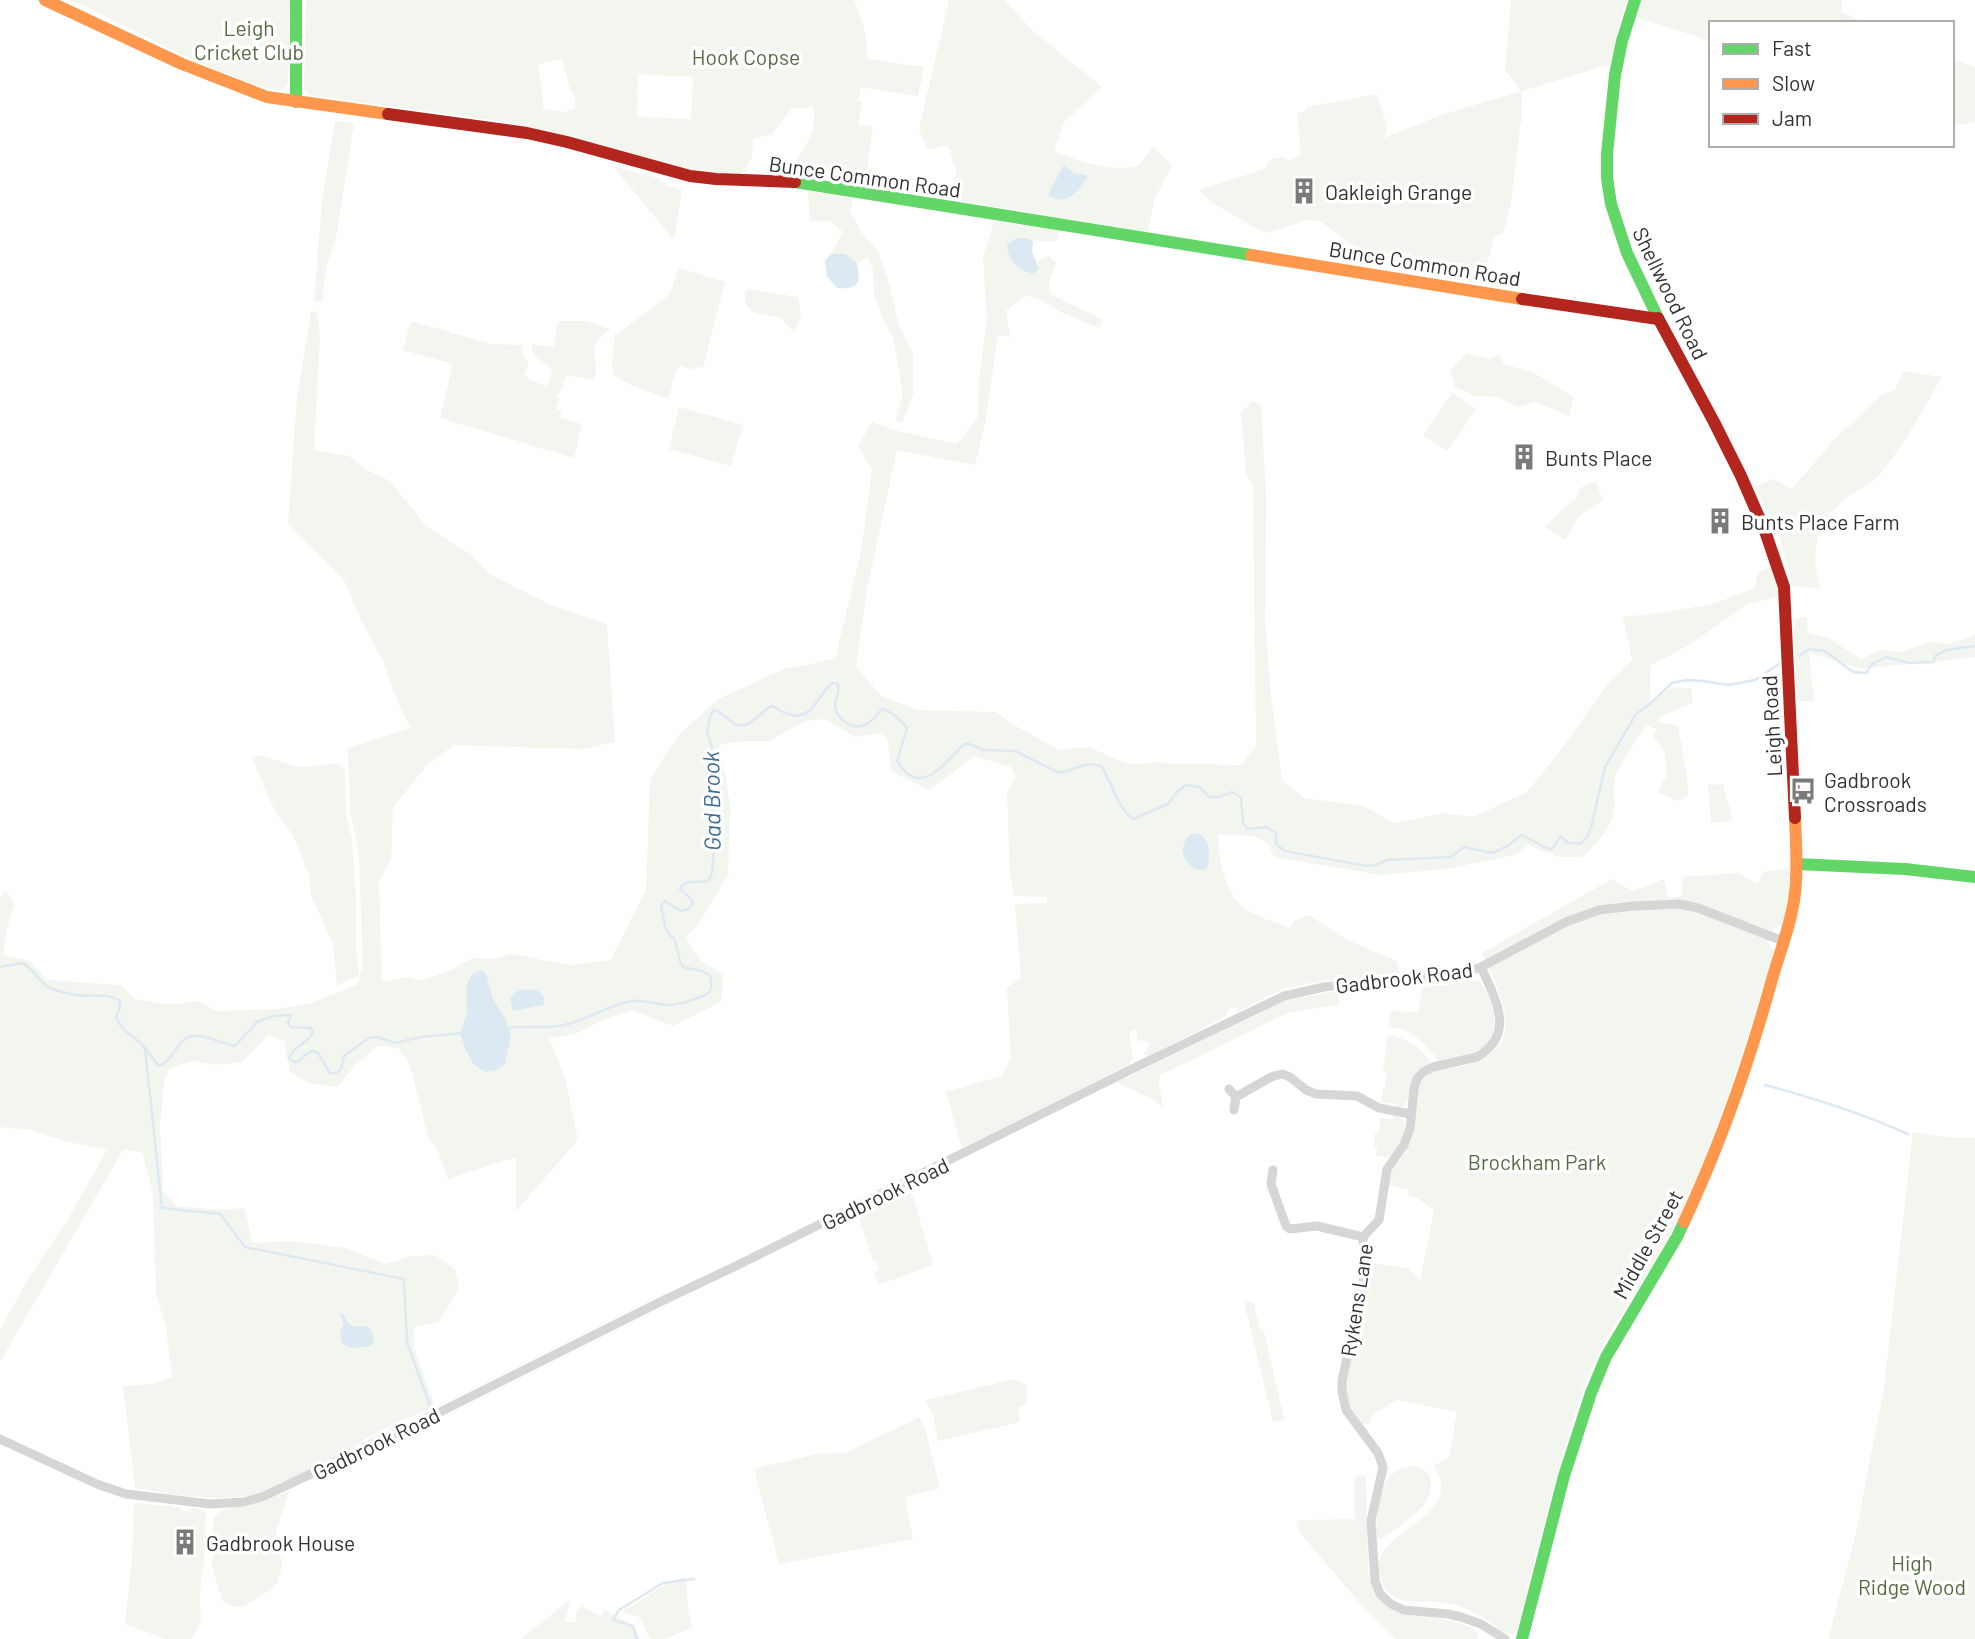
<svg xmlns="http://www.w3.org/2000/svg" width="1975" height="1639" font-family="Barlow,sans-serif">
<rect width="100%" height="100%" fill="#fff"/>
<g fill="#f2f6ee" fill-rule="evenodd">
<path d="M69,0H290L288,84L282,90H277C203,73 139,29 69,0Z"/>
<path d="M306,0H854C862,18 869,40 867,59L924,67L918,96L861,87L858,101L862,102L858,124L873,127L866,175L897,179L950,190L957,173L948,145L927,150L919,129L949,0H1004L1033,31L1102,87L1064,122L1054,151C1079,162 1111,172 1138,166L1153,147L1172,165L1154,200L1148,232L844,182L801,175H785C799,155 820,133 813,107L792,108L772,134L753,139L752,157L741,175L708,174L664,164L544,131L497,121L310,95L304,90ZM562,59L571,92L575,95V108L565,112L543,109L542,89L538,68L540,64ZM638,74L693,77L691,119L637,117Z"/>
<path d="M1511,0H1628L1623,6L1624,12L1620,18L1611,64L1522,91L1521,120L1511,203L1503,234L1495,236L1486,267L1477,272L1475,282L1393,269L1394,266L1392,261L1361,251L1320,221L1308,220L1265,233L1211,202L1199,190L1265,169L1269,160L1282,157L1289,160L1301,156L1297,113L1304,112L1308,107L1377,94L1387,127L1384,138L1441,115L1521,91L1505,70Z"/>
<path d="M1641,0H1842L1841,12L1867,23H1711V41L1636,17Z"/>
<path d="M1952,58L1975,68V122L1952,125Z"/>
<path d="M335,121L354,123L337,233L326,269L322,303L314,301L322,201Z"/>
<path d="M613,166L657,178L666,185L682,190L674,240Z"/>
<path d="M808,191L853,198L850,211L861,232L879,253L890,286L898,322L913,355V395L902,423L896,420L903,394L893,336L884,322L874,294L873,269L868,258L857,263L845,254H831L843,232L831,222L810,221Z"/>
<path d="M994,222L1059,230L1057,241C1041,244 1032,238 1017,238L1039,268L1037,262L1049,256L1056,263L1049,282L1050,294L1103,320L1099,328L1061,312L1042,300L1026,295L1006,311L1010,337L998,335L986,419L975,465L897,450L867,589L856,667L881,696L918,710L996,712L1016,726L1059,750L1089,747L1122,762L1133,765L1159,762L1176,764L1241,765L1256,747L1253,487L1246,472L1241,412L1253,401L1261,405L1266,496L1265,621L1271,696L1282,780L1304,798L1363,806L1395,823L1444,813L1473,817L1527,792L1561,750L1611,680L1632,660L1623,616L1646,615L1713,604L1755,588L1758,572L1771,566L1780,596L1746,605L1689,645L1650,666V705L1672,687L1691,688L1693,703L1659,717V722L1678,726L1687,776L1688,795L1679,801L1658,793L1662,781L1667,778L1665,753L1653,736L1656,729L1646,725C1636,743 1621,759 1615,778C1612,789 1616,801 1614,811C1610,831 1597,843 1583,857H1559L1528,845L1515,855L1446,869L1380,875L1274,857L1268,843L1253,836L1218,834C1219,863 1225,900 1254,914C1266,920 1278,923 1290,928L1292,922L1309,915L1347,940L1397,961L1400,973L1315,982L1283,989L1239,1011L1236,1007L1227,1010L1226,1016L1147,1057L1144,1054L1150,1043L1142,1040L1138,1042L1136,1030L1129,1032L1133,1057L1130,1064L1014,1124L962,1148L946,1092L1002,1076L1011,1058L1007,988L1021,978L1015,904L1047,903V897L1014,896L1010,874L1007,792L1016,778L1011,767L974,756L958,769L929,790L892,772L887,738L879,733L855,737L825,719L805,721L769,741H745L720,744L730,806L728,875L698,924L686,938L700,960L723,975L721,1002L673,1026L632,1010L608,1018L575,1034L549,1038L565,1077L578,1140L516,1211V1158L506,1160L448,1179L437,1148L429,1140L409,1062L398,1048L378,1046L357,1063L337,1087L309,1083L290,1072L284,1041L268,1035L242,1062L215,1065L194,1061L169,1068L164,1083L160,1125L163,1191L177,1206L220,1210L244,1208L253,1243L289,1241L345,1248L385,1264L413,1256L435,1255L455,1269L459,1288L439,1322L414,1327V1347L435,1407C411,1416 357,1439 340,1457C311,1470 281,1488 250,1495C217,1502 168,1494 135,1488L123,1386L152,1384L172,1377L166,1327L156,1294L153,1193L142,1152L123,1150L0,1362V1330L28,1279L70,1216L107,1150L65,1141L31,1130L0,1127V897L5,890L15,903L7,928L3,955L30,961L47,980L120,985L135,999L168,1005L199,1001L216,1011L278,1009L311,1003L357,985L363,966L359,855L350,810L348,748L411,728L398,703L382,658L362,622L344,580L288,523L297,399L311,311L317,312L320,336L314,450L349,456L369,471L390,481L426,526L470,554L490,574L551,605L607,624L615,742L583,749L454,745L426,766L393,808L391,860L379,880L382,982L407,977L421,981L451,970L473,958L492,959L511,954L570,965L611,960L646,890L650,779L679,735L718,699L785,669L835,659L861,552L872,470L858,446L872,422L893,430L957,444L978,417L979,379L987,321L983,258ZM486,974L493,999L505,1018L511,1036L505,1064L460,1032L467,1014L466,986Z"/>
<path d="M678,268L725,282L703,368L695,366L694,370L681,366L677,368L668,398C649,391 629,387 613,374L612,362L615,335L666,298L671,292Z"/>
<path d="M748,289L798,297L801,316L794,332L780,317L752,312L745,302L746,291Z"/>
<path d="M411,321L491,344L522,345L523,354L529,362L524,376L529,378V380L547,386L552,370L533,353L531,344L554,347L558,321H587L610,329C583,349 601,355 594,380L566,375L562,388L556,397L559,399L556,409L562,411L560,418L582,424L574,458L440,418L453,364L403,350Z"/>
<path d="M1467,353L1490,359L1499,354L1504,364L1534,373L1574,397L1569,416L1536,402L1517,407L1498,397L1476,396L1455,387L1450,370Z"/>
<path d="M1903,371L1942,377C1923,409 1905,444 1881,473C1871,486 1855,490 1843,501C1815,523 1810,556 1820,588L1792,586L1780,538L1755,487L1773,479L1792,489L1834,440L1882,395L1895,390Z"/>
<path d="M1452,393L1476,409L1447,451L1423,435Z"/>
<path d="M679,407L743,425L731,466L669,449Z"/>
<path d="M1595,481L1603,500L1579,516L1565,540L1545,527L1564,507L1577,498L1580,488Z"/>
<path d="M1806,617L1808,633L1828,638L1861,659L1880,650L1900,652L1930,642L1949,644L1975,635V657L1863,669L1809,653L1814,701H1797L1794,619Z"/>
<path d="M260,756L300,767L337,764L345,771L346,816L352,839L356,900V948L359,976L337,985L333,944L311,895L309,875L294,837L275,811L252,758Z"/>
<path d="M1723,784L1732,818L1726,822H1711L1708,785Z"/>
<path d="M1789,868V897L1782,925L1774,927L1769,943L1774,952C1745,1046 1716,1144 1672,1232C1653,1270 1626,1304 1605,1341C1582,1383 1570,1430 1557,1476C1547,1512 1537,1548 1528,1584C1524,1600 1524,1621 1513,1634C1499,1633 1500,1629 1490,1622C1477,1613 1461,1605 1445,1603C1430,1600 1412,1604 1397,1598C1389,1594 1382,1586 1380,1578C1366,1538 1435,1527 1441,1491C1443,1483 1437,1473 1434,1465L1449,1458L1457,1412L1397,1400L1374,1413L1369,1424H1361L1349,1408L1344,1385L1368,1284L1369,1263L1408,1268L1420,1281L1434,1210L1417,1198L1408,1196L1409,1190L1388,1185C1390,1180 1390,1174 1392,1169C1394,1164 1399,1161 1402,1157C1407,1149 1412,1141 1414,1132C1417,1116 1412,1087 1427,1076C1436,1068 1452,1068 1463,1066C1531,1048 1502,998 1482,953L1612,879L1632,891L1664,879L1669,898L1682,896L1683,877L1738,873L1758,884L1763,872Z"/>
<path d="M1478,980C1494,997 1504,1034 1481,1049C1469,1057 1452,1058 1439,1062C1428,1045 1409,1027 1388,1027L1391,1010L1418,1013L1422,987L1449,985Z"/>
<path d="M1337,991L1339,1005L1290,1012L1160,1075L1159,1085L1163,1107L1154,1100L1117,1082L1284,1001Z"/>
<path d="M1388,1034C1405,1039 1420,1046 1430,1061L1428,1065C1399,1075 1420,1105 1396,1108V1104L1381,1102L1383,1089L1385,1088L1387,1072L1383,1071Z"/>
<path d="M1394,1115L1405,1120C1407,1135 1399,1147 1389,1157L1376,1156L1377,1147L1374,1146L1375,1133H1379L1380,1118L1394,1119Z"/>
<path d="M1913,1132L1953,1138H1975V1639H1828L1855,1538L1884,1388Z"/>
<path d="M910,1186L933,1265L878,1285L874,1272L879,1269L876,1261H873L859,1218V1210Z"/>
<path d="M1244,1301L1254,1303L1259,1327L1264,1331L1284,1419L1273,1422Z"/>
<path d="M1014,1379L1027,1386V1403L1018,1408L1020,1422L938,1441L934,1418L926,1400Z"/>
<path d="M920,1417L926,1432L940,1488L905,1497L913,1539L779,1564L754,1469L817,1454L846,1453Z"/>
<path d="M1412,1466C1422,1468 1430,1471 1431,1483C1434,1507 1398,1527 1381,1539H1378L1376,1535C1377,1514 1377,1485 1396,1471C1400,1467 1407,1467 1412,1466Z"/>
<path d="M1361,1475L1366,1476L1368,1570L1375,1594L1388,1607L1403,1614L1442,1619L1472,1627L1478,1634L1477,1639H1396L1358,1601L1301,1534L1297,1520L1355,1519V1477Z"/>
<path d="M289,1491L276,1532L282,1565L277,1584L260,1597L244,1606L234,1607L222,1601L212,1566L214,1517L228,1507H245Z"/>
<path d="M134,1503L180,1507L182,1511H189L193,1508L202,1509L206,1513L204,1564L201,1574L200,1599L201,1620L192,1639H166L125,1624L132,1559Z"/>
<path d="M686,1576L688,1610L692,1628L665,1639H650L640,1617L622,1612L663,1586Z"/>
<path d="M571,1599L564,1622H576V1614L581,1606L601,1616L605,1610L634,1626L640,1639H521Z"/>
</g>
<g fill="#dce8f2">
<path d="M1064,165L1075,174L1086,175L1087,178C1076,192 1070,206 1049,196L1050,190Z"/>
<path d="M1017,238H1028L1033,241L1032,252L1039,268L1033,274C1017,269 1009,262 1007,245Z"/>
<path d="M831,254H845L857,263C861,282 859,290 837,288L827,276L825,261Z"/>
<path d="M1192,834H1200C1211,843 1210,856 1207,869C1192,873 1187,863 1182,851L1186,839Z"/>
<path d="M481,970L486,973L493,999L505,1018L511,1036L505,1064L497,1070L485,1072L474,1065L465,1049L460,1032L467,1014L466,986L472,975Z"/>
<path d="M528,989L539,991L544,997V1005L513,1011L510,998L517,991Z"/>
<path d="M343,1313L348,1323L354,1327C368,1325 373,1327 374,1342L369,1347C356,1345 353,1353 341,1342L340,1331L344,1325L340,1314Z"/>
</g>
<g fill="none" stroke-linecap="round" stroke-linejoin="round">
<g stroke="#dce8f2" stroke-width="2.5">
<path d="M1799,656L1809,649L1825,651L1853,672L1866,673L1872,664L1886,657L1910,663L1933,662L1936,655L1947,650L1975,646"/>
<path d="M0,967L22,963C35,969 40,986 55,990C62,992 70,994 77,995C91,997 108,992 120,1001V1007L116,1017C121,1031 135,1037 144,1047C150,1053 153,1060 159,1066C173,1062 177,1039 192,1036C207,1034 221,1044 235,1046L257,1022L273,1016L291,1015L288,1023L291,1027L311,1028L313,1032C308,1044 294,1045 289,1058L294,1062L299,1061L306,1054L312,1051L318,1053L330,1073H337L341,1069L344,1056L369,1038L378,1037L395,1043L421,1037L463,1033"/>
<path d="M508,1028C529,1025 552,1030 572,1023C591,1017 608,1006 627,1002C642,998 655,1005 670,1005C677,1005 706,997 710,991C713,986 711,980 710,975L702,971L683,967L680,961L675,940L669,934L665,927L661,905L665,901L681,911L688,909L693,903L690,898L680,889C687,877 698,885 709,880L712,872L716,827L712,809V789L706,775L712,748L707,732L711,714L714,710C724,713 726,718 733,723C748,733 760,711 772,706C778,709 783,712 788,714C812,723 818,694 832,683L838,684C840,693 835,698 835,707C836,713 839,717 844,721C860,734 872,722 882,709C891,711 902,721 907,728L897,761C920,799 944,764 964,744H969L984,750L1015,751L1059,773L1089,764L1101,766C1112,782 1118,809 1133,819L1168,804L1177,792L1186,785L1199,787L1210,797H1219L1232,792L1241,797L1243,822L1247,829L1266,827L1276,833V844L1285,851L1366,866L1376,865L1387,860L1451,857L1464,847L1492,853L1506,847L1522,835L1544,847L1552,849L1561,836L1568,843L1580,844L1587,837L1591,828L1605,767L1636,714L1649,705L1672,683L1686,680L1703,681L1728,685L1755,680L1779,664"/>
<path d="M145,1049L162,1208L220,1214L245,1247L404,1279L407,1342L432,1411L419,1417"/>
<path d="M1765,1085C1814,1098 1861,1113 1908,1134"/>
<path d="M287,1481L404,1424"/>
<path d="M637,1639L633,1626L613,1620L619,1610L663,1583L694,1579"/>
</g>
<g stroke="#d6d6d6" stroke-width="9">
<path d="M1481,967C1496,1000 1516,1034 1477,1057L1433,1067L1423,1072L1417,1079L1414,1089L1410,1129L1404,1145L1387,1169L1379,1220L1363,1237L1365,1266L1363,1283L1342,1381V1391L1346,1410L1378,1453L1383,1467L1371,1521L1375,1581L1380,1594L1391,1604L1404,1610L1448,1614L1461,1617L1481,1624L1505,1639"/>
<path d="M1229,1089L1236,1097L1234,1110"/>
<path d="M1236,1097L1271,1077L1282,1074L1290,1077L1306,1090L1316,1094L1357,1096L1379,1108L1410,1114"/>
<path d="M1273,1170L1271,1184L1286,1226L1290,1229L1317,1226L1363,1237"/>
<path d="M0,1439L97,1484L126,1494L210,1504L244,1502L264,1496L374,1445L662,1301L740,1264L1138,1066L1284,996L1324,987L1377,980L1455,975L1481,967L1566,922L1599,910L1634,906L1679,904L1698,908L1783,941"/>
</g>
<g stroke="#63d668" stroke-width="12">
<path d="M296,0V102"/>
<path d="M1635,0L1622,41L1615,75L1607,154V178L1611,204L1627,253L1658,318"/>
<path d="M795,182L1251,255"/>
<path d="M1797,864L1905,869L1975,877"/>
<path d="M1522,1639L1564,1476L1591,1393L1606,1357L1677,1237L1684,1222"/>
</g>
<g stroke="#ff974d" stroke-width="12">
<path d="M45,0L182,64L267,97L388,114"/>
<path d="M1251,255L1522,299"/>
<path d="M1684,1222C1721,1143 1750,1060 1773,976C1781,949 1792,921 1795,893C1798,868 1796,843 1795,818"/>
</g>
<g stroke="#b3261e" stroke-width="12">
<path d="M388,114L527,133L567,142L690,176L716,179L795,182"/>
<path d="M1522,299L1658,319"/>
<path d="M1658,318L1714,422L1741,476L1765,531L1784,587L1795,818"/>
</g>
</g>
<defs>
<g id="building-bare" transform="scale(2.1)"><path d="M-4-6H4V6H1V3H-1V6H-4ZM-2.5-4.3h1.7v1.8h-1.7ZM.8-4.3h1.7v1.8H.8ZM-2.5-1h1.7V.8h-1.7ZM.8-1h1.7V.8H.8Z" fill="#7a7a7a" stroke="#fff" stroke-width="2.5" paint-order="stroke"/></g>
<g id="bus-bare" transform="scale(2.1)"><path d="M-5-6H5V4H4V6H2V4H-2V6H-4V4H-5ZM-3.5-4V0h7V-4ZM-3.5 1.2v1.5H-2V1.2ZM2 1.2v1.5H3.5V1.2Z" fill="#7a7a7a" stroke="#fff" stroke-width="2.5" paint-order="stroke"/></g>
</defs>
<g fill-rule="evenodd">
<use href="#building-bare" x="1304" y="191"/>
<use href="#building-bare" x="1524" y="457"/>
<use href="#building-bare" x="1720" y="521"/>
<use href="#bus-bare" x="1803" y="791"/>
<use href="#building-bare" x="185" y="1542"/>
</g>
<g text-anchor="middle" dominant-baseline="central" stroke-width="7" stroke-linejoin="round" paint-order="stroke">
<g font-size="21" fill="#516d3f" stroke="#fff">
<text x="249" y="27">Leigh<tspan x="249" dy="24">Cricket Club</tspan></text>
<text x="746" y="56">Hook Copse</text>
<text x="1537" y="1161">Brockham Park</text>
<text x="1912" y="1562">High<tspan x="1912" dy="24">Ridge Wood</tspan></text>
</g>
<g font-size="21" fill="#323232" stroke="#fff">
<text transform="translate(865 176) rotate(8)">Bunce Common Road</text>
<text transform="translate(1425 263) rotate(9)">Bunce Common Road</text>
<text transform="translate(1671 293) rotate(64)">Shellwood Road</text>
<text transform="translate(1771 726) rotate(-93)">Leigh Road</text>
<text transform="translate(1404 977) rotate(-7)">Gadbrook Road</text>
<text transform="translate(885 1193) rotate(-26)">Gadbrook Road</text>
<text transform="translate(1647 1244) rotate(-61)">Middle Street</text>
<text transform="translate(1356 1300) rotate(-81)">Rykens Lane</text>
<text transform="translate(376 1443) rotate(-26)">Gadbrook Road</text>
</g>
<g font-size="21" fill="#323232" stroke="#fff" text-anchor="start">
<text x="1325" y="191">Oakleigh Grange</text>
<text x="1545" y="457">Bunts Place</text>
<text x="1741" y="521">Bunts Place Farm</text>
<text x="1824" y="779">Gadbrook<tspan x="1824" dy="24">Crossroads</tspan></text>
<text x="206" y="1542">Gadbrook House</text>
</g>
<g font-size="23" font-style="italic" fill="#3f6d94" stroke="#fff">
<text transform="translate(711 801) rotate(-91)">Gad Brook</text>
</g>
</g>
<rect x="1709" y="21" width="245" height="126" fill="#ffffff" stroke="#adadad" stroke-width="2"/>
<rect x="1723" y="44" width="35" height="10" fill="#63d668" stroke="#adadad" stroke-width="2"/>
<text x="1772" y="56" font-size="21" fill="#323232">Fast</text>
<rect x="1723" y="79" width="35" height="10" fill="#ff974d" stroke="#adadad" stroke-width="2"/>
<text x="1772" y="91" font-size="21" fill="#323232">Slow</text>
<rect x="1723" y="114" width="35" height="10" fill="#b3261e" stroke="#adadad" stroke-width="2"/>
<text x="1772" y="126" font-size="21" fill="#323232">Jam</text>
</svg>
